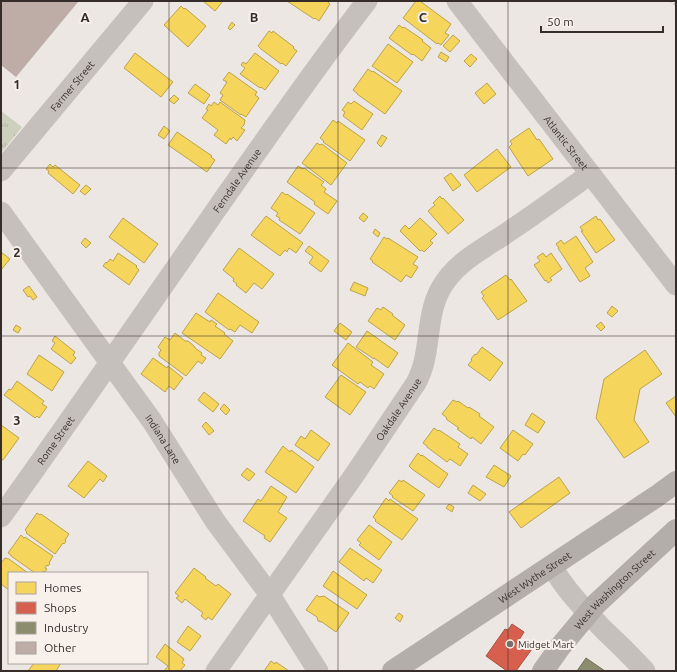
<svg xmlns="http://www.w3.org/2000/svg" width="677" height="672" font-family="Ubuntu,sans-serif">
<defs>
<pattern id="grass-tufts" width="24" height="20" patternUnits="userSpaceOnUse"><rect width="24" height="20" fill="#ced0be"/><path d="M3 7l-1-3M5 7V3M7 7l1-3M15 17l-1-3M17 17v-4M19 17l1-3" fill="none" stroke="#b2b3a3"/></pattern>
</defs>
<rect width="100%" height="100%" fill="#ece7e3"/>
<path fill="url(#grass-tufts)" d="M1,111L22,127L1,153Z"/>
<g fill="#f6d55c" stroke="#bca34d">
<path d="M203,1H223L215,11Z"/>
<path d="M287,1H327L330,4L319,21L315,18L314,19Z"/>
<path d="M416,1H420L451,24L445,33L449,35L441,45L438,43L437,44L403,18Z"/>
<path d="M181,6L184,9L185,8L206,26L188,47L164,25Z"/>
<path d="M232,22L235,25L230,30L228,28Z"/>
<path d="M399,25L403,28L404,27L423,40L422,41L431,48L422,61L413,54L412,55L389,38Z"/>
<path d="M269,31L272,33L273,31L294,47L293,48L297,51L286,66L282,63L281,64L261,49L258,46Z"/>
<path d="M453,35L460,41L450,52L443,46Z"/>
<path d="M388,44L413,62L397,83L372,66Z"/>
<path d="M441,52L449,57L446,62L438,57Z"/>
<path d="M135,53L173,82L161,97L124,68Z"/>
<path d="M255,53L279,71L265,90L261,87L260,88L240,74L245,68L241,65L243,62L246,64Z"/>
<path d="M471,54L477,59L470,67L464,61Z"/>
<path d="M368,69L372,72L373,71L402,91L385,114L357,94V93L353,90Z"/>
<path d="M229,72L257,92L255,95L259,98L246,117L241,114V115L220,100L223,95L220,93L227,82L223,80Z"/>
<path d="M487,83L496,94L484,104L475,93Z"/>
<path d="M195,84L210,95L204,104L188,93Z"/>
<path d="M174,95L179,99L174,104L169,100Z"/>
<path d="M354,101L373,114L362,130L343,116L345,112L342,110L348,102L351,104Z"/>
<path d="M214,102L218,105L220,102L245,120L244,125L241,128L245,130L237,141L233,137L231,140L230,138L226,144L214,135L218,130L202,118L208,110L206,109L209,104L211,106Z"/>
<path d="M333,120L337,123L338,121L365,140L350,161L323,142L324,141L320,138Z"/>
<path d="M164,126L170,131L164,139L158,135Z"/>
<path d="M529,128L537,140L539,139L553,159L528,176L509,147L512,144L510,141Z"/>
<path d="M177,132L212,156L211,157L215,160L207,172L168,145Z"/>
<path d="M382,135L387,138L381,147L377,143Z"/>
<path d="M317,143L320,145L322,144L347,163L331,185L302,163Z"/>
<path d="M497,149L511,167L477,192L464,175Z"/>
<path d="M50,164L53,167L55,165L80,185L73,194L48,173L49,171L46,169Z"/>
<path d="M298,166L303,169L304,168L324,182L321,185L326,189L324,192L337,201L328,214L314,204L315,202L287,182Z"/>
<path d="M451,173L461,185L453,191L444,178Z"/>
<path d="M86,185L91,189L85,195L80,191Z"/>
<path d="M282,192L286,195L287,194L315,213L300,234L279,220L280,218L276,216L278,213L271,208Z"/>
<path d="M440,196L442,199L443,198L464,220L448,234L428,211L435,205L433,203Z"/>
<path d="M363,213L368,217L364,222L359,218Z"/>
<path d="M266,216L303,243L296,253L289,248L287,252L285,250L280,256L251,235Z"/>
<path d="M596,216L598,220L600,219L615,240L596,253L581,231H583L580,227Z"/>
<path d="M123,218L158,244L144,263L109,237Z"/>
<path d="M420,218L437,234L430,241L433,243L424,252L422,250L420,251L400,231L405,225L409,229Z"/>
<path d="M375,229L380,233L378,237L373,233Z"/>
<path d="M576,236L593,262L585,268L590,276L580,282L558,248H559L556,244L561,240L564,244Z"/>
<path d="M384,237L387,239L388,238L418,257L413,264L418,267L411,278L406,275L401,282L372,262L373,261L370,259Z"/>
<path d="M85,238L91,243L86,248L81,243Z"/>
<path d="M309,246L329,261L321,272L309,263L313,257L305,251Z"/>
<path d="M239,248L274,274L262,289L254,283L246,293L236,285L237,284L233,281L234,279L223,270Z"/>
<path d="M1,252L10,259L1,270Z"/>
<path d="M118,253L137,266L136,267L139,270L129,285L103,266L106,262L107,263L110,259L113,261Z"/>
<path d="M543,253L546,257L551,253L562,269L550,278L552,280L548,283L546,280L545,281L534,265L540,261L537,257Z"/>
<path d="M506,275L510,280L511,279L527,301L498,320L482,298L484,296L481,292Z"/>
<path d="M354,282L368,288L365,296L350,290Z"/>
<path d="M29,286L37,297L33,300L30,296L28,297L23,290Z"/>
<path d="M218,293L259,322L252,333L240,325L235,332L230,329L229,330L205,312Z"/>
<path d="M612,306L618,311L612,317L607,313Z"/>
<path d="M383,307L393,314L392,315L405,325L395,340L368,321L377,308L381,310Z"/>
<path d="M196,313L210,322L211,320L217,324L215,326L225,333L224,334L233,341L220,359L182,333Z"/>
<path d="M601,322L605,327L601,331L596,326Z"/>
<path d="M340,323L352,332L346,340L334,331Z"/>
<path d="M16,325L21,328L18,333L13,330Z"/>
<path d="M367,331L398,353L388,368L374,358V359L356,347Z"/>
<path d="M175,333L185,341H188L194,346L195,348L202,353L201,355L206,358L202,364L198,361L186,376L159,356V353L161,350L158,347L165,337L170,340Z"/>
<path d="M55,336L75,352L73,355L76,358L71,364L51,349L55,343L52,341Z"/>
<path d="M348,343L373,362L371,365L384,374L374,389L370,386L368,388L360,382L358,384L332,365Z"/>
<path d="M482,347L503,363L490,381L468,365L472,360L471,359L475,354L476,355Z"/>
<path d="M645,350L662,374L640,389L634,420L649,442L624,458L596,418L604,379Z"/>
<path d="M39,355L64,372L52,391L27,374Z"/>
<path d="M153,358L167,368L168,366L183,378L174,390L169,386L165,392L141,374Z"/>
<path d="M341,375L366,392L350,415L325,397Z"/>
<path d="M17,381L44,401L42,404L47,407L39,418L37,416L35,418L4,395L9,389L11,390Z"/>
<path d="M204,392L219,404L213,412L198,400Z"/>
<path d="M676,396V417L666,403Z"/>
<path d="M453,400L457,402L458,401L468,408L469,407L480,414L479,416L494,427L484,440L481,444L472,437L471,439L457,429L459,428L446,419L447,418L442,414Z"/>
<path d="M224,404L230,410L226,415L220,409Z"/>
<path d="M532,413L545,422L538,433L525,425Z"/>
<path d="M206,422L214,431L209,435L202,426Z"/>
<path d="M1,425L19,438L3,460L1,459Z"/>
<path d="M434,428L438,431L439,430L460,444L458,447L468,454L460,466L450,459L447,462L427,447V446L423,443Z"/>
<path d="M311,430L330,444L318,461L295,445L301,436L305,439Z"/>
<path d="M513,430L533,444L525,455L523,454L518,461L500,448Z"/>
<path d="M283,446L290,452L291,450L314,467L296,493L265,472Z"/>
<path d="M418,453L421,456L422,455L448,474L439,488L412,469L409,466Z"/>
<path d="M88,461L107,476L103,482L100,479L84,498L68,486Z"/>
<path d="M494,465L511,476L504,487L486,477Z"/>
<path d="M247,468L255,474L249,481L241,475Z"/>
<path d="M559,477L570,493L521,528L509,512Z"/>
<path d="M399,480L402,482L403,480L425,495L413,511L392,497L393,496L389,493Z"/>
<path d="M473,485L486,494L480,501L468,493Z"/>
<path d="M271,486L287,497L278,512L287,518L270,542L264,538L265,536L243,521L258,499L261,501Z"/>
<path d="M386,498L389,501L390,499L418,519L402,540L375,521L376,520L373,517Z"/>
<path d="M449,504L454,507L452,512L446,508Z"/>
<path d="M37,513L40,515L41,514L69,534L65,540L66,541L64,544L63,543L55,554L26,533L27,532L25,530Z"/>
<path d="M369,525L392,542L379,560L359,545L361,543L357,540Z"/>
<path d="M21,535L24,538L25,537L53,556L49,563L50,564L48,566L47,565L45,568L47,569L45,572L43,571L42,573H35L11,556V555L8,553Z"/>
<path d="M350,548L382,570L373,583L366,578L364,581L339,562Z"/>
<path d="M5,558L9,559L28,573H9V590L1,584V563Z"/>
<path d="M194,568L206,577L205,578L216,586L218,584L231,594L212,620L208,617L206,620L201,616L203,613L185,599L182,603L176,598L179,596L175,593Z"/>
<path d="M333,571L367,595L357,609L323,586Z"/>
<path d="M317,595L319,597L324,596L349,613L336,632L322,622L318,621L317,617L306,610Z"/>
<path d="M399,613L403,616L400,622L395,618Z"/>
<path d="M188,626L201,636L190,651L177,642Z"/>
<path d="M165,644L184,659L182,663L185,665L180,671H164L168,666L156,657Z"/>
<path d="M271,661L275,664L276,662L289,671H264Z"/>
<path d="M34,663H61L56,671H28Z"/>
</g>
<path fill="#d6604d" stroke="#a65142" d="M512,624L524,632L519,640L532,649L516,671H507L486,656L505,629L508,630Z"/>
<path fill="#8c8c6e" stroke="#72705a" d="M586,658L605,671H577Z"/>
<path fill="#beaca6" d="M1,1L78,2L16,77L1,65Z"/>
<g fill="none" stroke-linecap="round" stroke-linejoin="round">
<g stroke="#c5c0bc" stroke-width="21">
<path id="s1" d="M457,1L676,285"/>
<path id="s2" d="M1,171L143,1"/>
<path id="s3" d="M1,212L152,421L215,521L270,595L318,671"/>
<path id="s4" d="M1,517C74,415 145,312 216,210C265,140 314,69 367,1"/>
<path d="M552,566C565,590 585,610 604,630C618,643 632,657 645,671"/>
<path id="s5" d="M216,671L355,474L416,383C432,354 425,318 440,290C455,261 486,248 511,230C538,212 564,193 590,174"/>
</g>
<g stroke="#b4aeab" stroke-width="22">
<path id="s6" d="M393,671L657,496L676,482"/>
<path id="s7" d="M543,671L560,647L595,605L676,530"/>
</g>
<path stroke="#ada9a6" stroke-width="3" stroke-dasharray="1 3" stroke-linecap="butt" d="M671,1L676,5"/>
</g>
<path fill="none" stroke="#362d2a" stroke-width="1" stroke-opacity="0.55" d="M169,1V671M338,1V671M508,1V671M1,168H676M1,336H676M1,504H676"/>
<circle fill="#766e6b" stroke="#f8f1eb" stroke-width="1.5" cx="510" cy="644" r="4"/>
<g text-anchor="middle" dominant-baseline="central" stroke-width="4" stroke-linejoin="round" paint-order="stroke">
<g font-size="10" fill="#362d2a" stroke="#f8f1eb">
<text stroke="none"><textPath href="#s2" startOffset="111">Farmer Street</textPath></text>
<text stroke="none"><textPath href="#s1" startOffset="179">Atlantic Street</textPath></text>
<text stroke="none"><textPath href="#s4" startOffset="411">Ferndale Avenue</textPath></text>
<text stroke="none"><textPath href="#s5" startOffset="319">Oakdale Avenue</textPath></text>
<text stroke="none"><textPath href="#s3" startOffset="279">Indiana Lane</textPath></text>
<text stroke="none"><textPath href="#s4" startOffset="94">Rome Street</textPath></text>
<text stroke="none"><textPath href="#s6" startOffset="170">West Wythe Street</textPath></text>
<text stroke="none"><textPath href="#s7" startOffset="109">West Washington Street</textPath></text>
</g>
<g font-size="10" fill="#362d2a" stroke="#f8f1eb" text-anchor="start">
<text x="518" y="644">Midget Mart</text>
</g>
</g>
<g font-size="13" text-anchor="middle" font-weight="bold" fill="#362d2a" stroke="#f8f1eb" stroke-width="4" stroke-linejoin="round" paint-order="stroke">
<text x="85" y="22">A</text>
<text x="254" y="22">B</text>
<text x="423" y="22">C</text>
<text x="17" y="89">1</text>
<text x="17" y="257">2</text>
<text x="17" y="425">3</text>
</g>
<rect width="677" height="672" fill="none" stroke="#362d2a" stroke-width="4"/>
<rect x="8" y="572" width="140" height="92" fill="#f8f1eb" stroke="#aaa39e"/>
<rect x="16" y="582" width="20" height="12" fill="#f6d55c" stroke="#aaa39e"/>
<text x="44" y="592" font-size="12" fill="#362d2a">Homes</text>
<rect x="16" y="602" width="20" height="12" fill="#d6604d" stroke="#aaa39e"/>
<text x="44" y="612" font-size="12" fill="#362d2a">Shops</text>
<rect x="16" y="622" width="20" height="12" fill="#8c8c6e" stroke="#aaa39e"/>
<text x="44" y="632" font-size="12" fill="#362d2a">Industry</text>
<rect x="16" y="642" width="20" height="12" fill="#beaca6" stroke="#aaa39e"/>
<text x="44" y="652" font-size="12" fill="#362d2a">Other</text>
<path d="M541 26v6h122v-6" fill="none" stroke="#362d2a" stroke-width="2"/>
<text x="547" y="26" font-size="12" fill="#362d2a" stroke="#f8f1eb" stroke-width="3" paint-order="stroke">50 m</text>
</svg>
